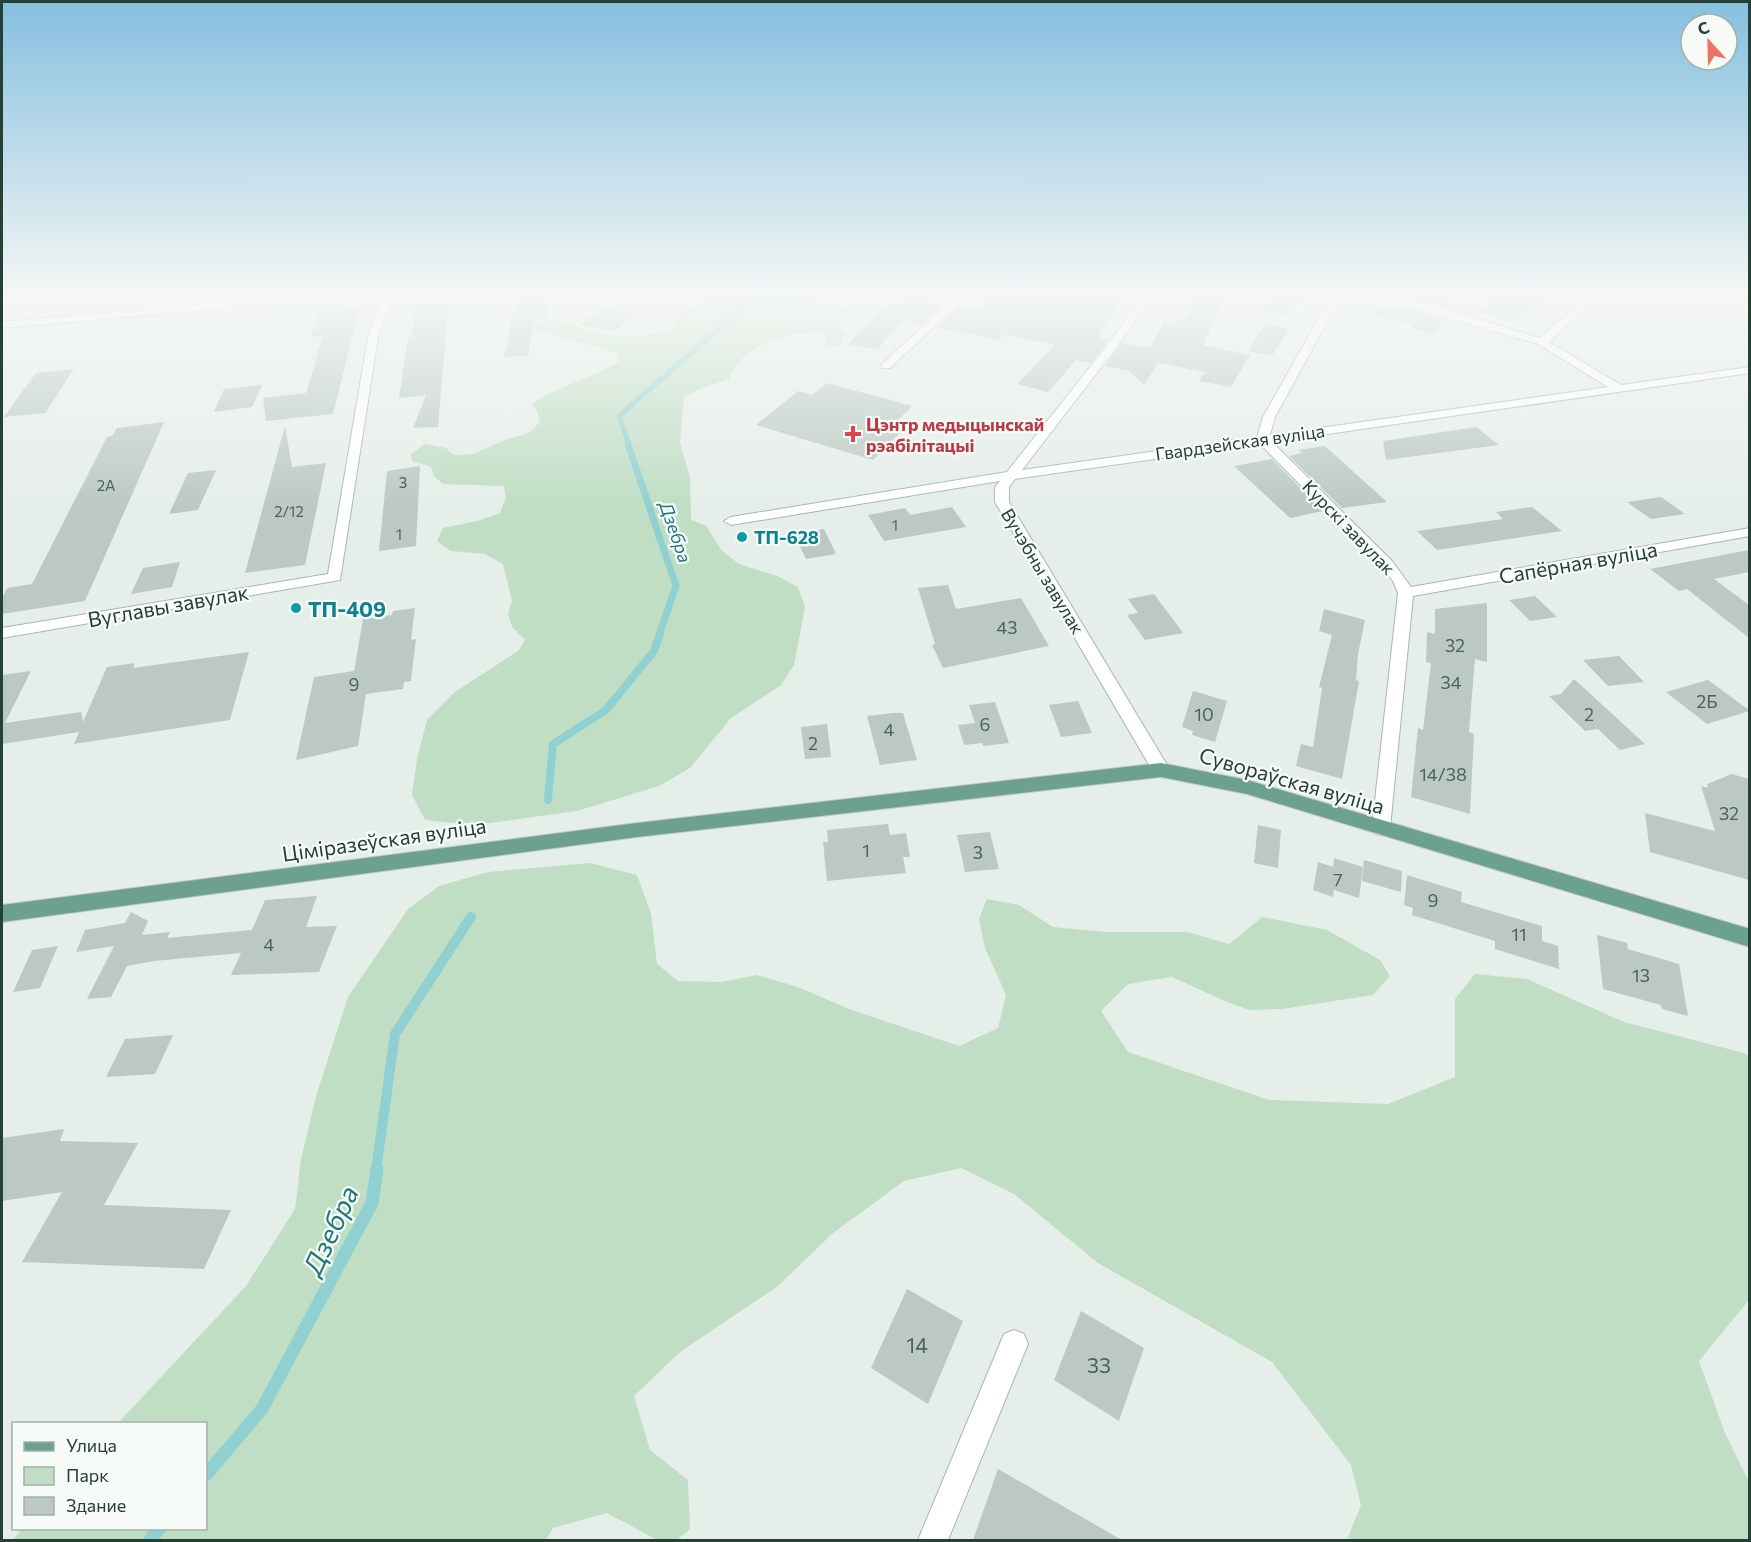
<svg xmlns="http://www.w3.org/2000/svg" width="1751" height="1542" font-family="Commissioner,sans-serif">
<rect width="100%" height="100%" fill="#e6eee9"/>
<g fill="#c0dec4">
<path d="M712,293H809L811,302L848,308L854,314L842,321L838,329L845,334L840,346H827L824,334C788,330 742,343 729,379L699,389L684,398L680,443L690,477L691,520L706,526L722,551L739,564L777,576L798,587L805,607L794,665L781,685L731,718L690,768L659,786L577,811L490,823H454L425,820L412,795L417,759L427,720L455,692L518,651L525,640L512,627L508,613L512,601L503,564L485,554L451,551L437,541L443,528L477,521L500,513L506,498L504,486L443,484L434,476L431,467L412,461L411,454L425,444L446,448L454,455L474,454L504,440L529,433L540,422L537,411L532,404C558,385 591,380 619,361L616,353C588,342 558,340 530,327L536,323L560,318C592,340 638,340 674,329L683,311L698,305Z"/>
<path d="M590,863L637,875L651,913L657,964L678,981L721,982L757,975L798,987L849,1009L959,1046L998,1028L1006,995L985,948L979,919L987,899L1019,905L1053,927L1105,932H1188L1229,944L1262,917L1327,930L1380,960L1390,976L1373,995L1282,1009L1249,1010L1227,1002L1172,977L1128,984L1101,1011L1128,1052L1269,1100L1388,1104L1455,1077V999L1475,974L1527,979L1624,1022L1744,1053L1750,1057L1749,1300L1699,1361L1725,1433L1749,1482V1540H1347L1361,1505L1351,1465L1272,1362L1098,1263L1014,1194L961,1168L904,1181L833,1233L778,1286L680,1352L634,1396L650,1450L688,1480L690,1529L677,1540H657L607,1513L553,1528L546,1540H13L22,1529L206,1528V1424L118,1423L246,1286L295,1209L301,1159L317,1093L348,997L408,909L439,886L488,872Z"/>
</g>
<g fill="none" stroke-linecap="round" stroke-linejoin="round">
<path stroke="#91d0d1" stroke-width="5" d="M629,445L619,416L760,293"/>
<path stroke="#91d0d1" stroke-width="7" d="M628,444L676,586L659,635"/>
<path stroke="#91d0d1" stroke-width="8" d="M548,800L553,744L606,710L654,651L660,634"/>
<path stroke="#91d0d1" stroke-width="10" d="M376,1170L395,1034L471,917"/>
<g stroke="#91d0d1" stroke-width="13">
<path d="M206,1475L262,1409L372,1203L377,1169"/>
<path d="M150,1540L160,1528"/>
</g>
</g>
<g fill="#bbc9c2">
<path d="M547,293L548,320L534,318L528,356L504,357L517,294Z"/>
<path d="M995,293L1024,297L1028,293H1095L1124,299L1098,334L1101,335L1098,339L1108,340L1091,363L1076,360L1048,392L1017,384L1055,345L1005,334L999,340L937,327L959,306L978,310Z"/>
<path d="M1275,293H1306L1289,316L1261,311Z"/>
<path d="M1415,293H1434L1451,299L1447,307L1406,297Z"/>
<path d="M1503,293H1554L1513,322L1477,311Z"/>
<path d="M1198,294L1224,299L1203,345L1250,355L1231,387L1199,381L1205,372L1158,363L1144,385L1129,371L1105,366L1122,343L1150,348L1164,322L1175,324L1177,319L1184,321Z"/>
<path d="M911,297L944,304L922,324L904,320L877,349L848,344L890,302L903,305Z"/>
<path d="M449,301L438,427L413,428L426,395L399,398L408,338H410L413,326L416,305Z"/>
<path d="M1389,306L1412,310L1442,319L1435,334L1412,329L1414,324L1369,315Z"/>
<path d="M602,308L636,313L615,331L580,325Z"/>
<path d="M359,309L333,414L266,421L263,398L306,393L323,336L311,337L319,312Z"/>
<path d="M1265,324L1289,329L1272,356L1248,351Z"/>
<path d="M74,369L45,413L4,417L36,373Z"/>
<path d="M827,383L912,406L898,420L910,423L873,460L756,425L798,391L812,395Z"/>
<path d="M262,385L252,407L214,412L224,389Z"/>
<path d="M164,422L85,601L2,614V598L7,588L32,584L107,437L112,436L117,428Z"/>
<path d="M285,426L292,467L326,463L305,565L245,573Z"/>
<path d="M1476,427L1499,445L1386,460L1383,441Z"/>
<path d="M1325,446L1387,502L1342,508L1289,456L1302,453L1298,450Z"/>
<path d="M1272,459L1323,511L1290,518L1234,466Z"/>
<path d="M420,466L416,546L379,551L387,471Z"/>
<path d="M216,470L198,510L169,514L188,473Z"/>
<path d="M1661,497L1685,514L1651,519L1627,502Z"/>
<path d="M952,507L966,527L884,541L868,515L905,508L910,515Z"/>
<path d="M1532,507L1562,531L1437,550L1417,531L1503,519L1496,512Z"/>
<path d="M824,529L836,554L806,559L794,534Z"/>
<path d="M1749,550V572L1714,579L1749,605V638L1687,589L1679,591L1650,569Z"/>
<path d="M180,562L172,587L131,594L143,568Z"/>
<path d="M948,585L956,609L1021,598L1049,646L943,668L932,645L935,644L918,588Z"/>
<path d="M1154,594L1183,633L1145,640L1127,615L1138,613L1128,599Z"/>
<path d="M1535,596L1557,617L1530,621L1509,600Z"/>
<path d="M1487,603V662L1475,659L1469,732L1474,734L1470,814L1411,797L1418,728L1423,730L1431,663L1426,662L1427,632L1435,634V609Z"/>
<path d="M415,608L411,640L416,639L411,681L404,682L403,689L366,694L358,746L296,760L314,677L354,671L363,619L392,615L393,611Z"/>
<path d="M1324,609L1365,620L1358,654L1356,680L1359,681L1342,779L1296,766L1301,744L1313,747L1322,688L1319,687L1332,635L1319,631Z"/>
<path d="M249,652L230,720L74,744L79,732L2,744V675L31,671L5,723L81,712L83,722L107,667L135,663L133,668Z"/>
<path d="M1619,656L1644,682L1608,686L1583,660Z"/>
<path d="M1574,679L1585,689L1645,744L1620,750L1598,729L1585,731L1549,696L1561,694Z"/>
<path d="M1708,680L1749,710V711L1707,724L1666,692Z"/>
<path d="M1193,691L1227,701L1215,742L1192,735L1193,731L1182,727Z"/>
<path d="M1078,701L1092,733L1061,737L1049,705Z"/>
<path d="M995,702L1009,743L983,746L982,743L964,745L958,725L975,723L969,705Z"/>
<path d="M893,713H903L917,760L880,765L867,716Z"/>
<path d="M827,724L831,757L805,759L801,727Z"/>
<path d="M1732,774L1749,779V880L1650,852L1645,813L1715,831L1701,786L1708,788L1707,784Z"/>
<path d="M888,824L890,835L906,833L910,857H903L906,873L827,881L823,842H828L827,830Z"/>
<path d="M1258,825L1281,830L1278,868L1254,863Z"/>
<path d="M990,832L999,869L965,872L957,835Z"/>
<path d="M1334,858L1363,867L1359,898L1334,890L1333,897L1313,890L1318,862L1333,867Z"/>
<path d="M1364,860L1402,871L1401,892L1362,881Z"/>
<path d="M1407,875L1462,892L1461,902L1542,926V941L1558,946L1559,969L1495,949V941L1412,915L1413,908L1404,905Z"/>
<path d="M317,896L306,927L337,926L319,972L231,975L241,953L154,961L127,966L111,997L87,999L114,946L76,952L85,930L125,923L131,912L148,921L142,935L170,932L167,938L252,930L265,900Z"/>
<path d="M1597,935L1627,943L1628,949L1679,964L1688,1016L1662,1009L1661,1005L1603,989Z"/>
<path d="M58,946L40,988L13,992L32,950Z"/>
<path d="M173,1035L155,1074L106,1077L125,1039Z"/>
<path d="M64,1129L60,1141L138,1143L104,1205L231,1210L204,1269L22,1262L62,1192L2,1201V1138Z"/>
<path d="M907,1289L963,1321L928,1404L871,1368Z"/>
<path d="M1081,1311L1144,1348L1119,1421L1054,1380Z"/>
<path d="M998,1469L1122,1540H973Z"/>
</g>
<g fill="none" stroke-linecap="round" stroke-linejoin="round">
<g stroke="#a8b6af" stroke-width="2">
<g id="minor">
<path d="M328,293H367L362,296L2,328V322Z"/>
<path d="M384,293H394L378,337L340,580L2,638V628L328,574L368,337Z"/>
<path d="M959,293H970L890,368H882V364Z"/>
<path d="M1145,293H1155L1113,352L1022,470L1257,437L1263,417L1333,293H1343L1275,417L1270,435L1608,387L1538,344L1413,308L1352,296L1347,293C1412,293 1478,320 1540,338L1590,293H1601L1549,342L1621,385L1750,367V373L1272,442L1392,561L1411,587L1750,528V536L1413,596L1390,828L1388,833L1381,835L1374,833L1372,828L1398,593L1393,581L1382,567L1260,444L1015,479L1009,487V502L1170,770L1167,775L1161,777L1155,775L995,502V487L1000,481L731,525L724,521L731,517L1007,472L1105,348Z"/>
<path d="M1014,1330L1024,1334L1028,1344L948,1540H918L1004,1334Z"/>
</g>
</g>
<g stroke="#c2cac6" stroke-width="2">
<path id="major" d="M1161,763L1247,780L1750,929V947L1247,794L1161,777L637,837L2,922V905L637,823Z"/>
</g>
<use href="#minor" fill="#fff" fill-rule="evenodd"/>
<use href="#major" fill="#6ca28d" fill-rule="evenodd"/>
</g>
<linearGradient id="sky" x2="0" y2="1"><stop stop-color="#85bfdf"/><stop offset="0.58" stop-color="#f4f7f5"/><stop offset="1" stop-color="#f4f7f5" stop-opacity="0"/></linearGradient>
<rect width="1751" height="509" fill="url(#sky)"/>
<path fill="#e0444e" stroke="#f7fbf8" stroke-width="2" d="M850 425h6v6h6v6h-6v6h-6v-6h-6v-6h6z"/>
<g fill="#0f9aa8" stroke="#f7fbf8" stroke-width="2">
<circle cx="742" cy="537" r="6"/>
<circle cx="296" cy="608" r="6"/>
</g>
<g text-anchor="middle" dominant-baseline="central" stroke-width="4.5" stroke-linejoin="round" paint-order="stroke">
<g font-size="15" fill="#4a6258">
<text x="403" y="482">3</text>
<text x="106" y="485">2А</text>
<text x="289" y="511">2/12</text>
<text x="895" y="525">1</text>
<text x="399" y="534">1</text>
</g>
<g font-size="18" font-weight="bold" fill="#be3a42" stroke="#f7fbf8" text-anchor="start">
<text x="866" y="424">Цэнтр медыцынскай<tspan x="866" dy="21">рэабілітацыі</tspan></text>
</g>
<g font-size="18" fill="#254035" stroke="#f7fbf8">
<text transform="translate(1240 442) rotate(-8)">Гвардзейская вуліца</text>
<text transform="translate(1349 527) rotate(46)">Курскі завулак</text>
<text transform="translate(1043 571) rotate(59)">Вучэбны завулак</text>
</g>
<g font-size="18" font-style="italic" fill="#20787b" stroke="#f7fbf8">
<text transform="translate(676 532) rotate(71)">Дзебра</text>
</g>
<g font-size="18" font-weight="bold" fill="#0d838f" stroke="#f7fbf8" text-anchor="start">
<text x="754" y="537">ТП-628</text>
</g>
<g font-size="18" fill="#4a6258">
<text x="1007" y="627">43</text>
<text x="1455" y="645">32</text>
<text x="1451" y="682">34</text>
<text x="354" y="684">9</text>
<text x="1707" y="701">2Б</text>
<text x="1204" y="714">10</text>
<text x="1589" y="714">2</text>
<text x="985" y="724">6</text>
<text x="889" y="729">4</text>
<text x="813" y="743">2</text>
<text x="1443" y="774">14/38</text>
<text x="1729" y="813">32</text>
<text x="866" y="850">1</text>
<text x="978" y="852">3</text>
<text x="1338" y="879">7</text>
<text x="1433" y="900">9</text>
<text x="1519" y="934">11</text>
<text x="269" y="944">4</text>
<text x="1641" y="975">13</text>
</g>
<g font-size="21" fill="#254035" stroke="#f7fbf8">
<text transform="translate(1578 562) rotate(-10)">Сапёрная вуліца</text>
<text transform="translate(168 605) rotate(-10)">Вуглавы завулак</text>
<text transform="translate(1292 780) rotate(16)">Сувораўская вуліца</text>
<text transform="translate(384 839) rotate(-8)">Ціміразеўская вуліца</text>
</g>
<g font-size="21" font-weight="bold" fill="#0d838f" stroke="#f7fbf8" text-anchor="start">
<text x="308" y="608">ТП-409</text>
</g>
<g font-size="21" fill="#4a6258">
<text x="917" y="1344">14</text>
<text x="1099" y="1364">33</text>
</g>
<g font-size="27" font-style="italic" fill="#20787b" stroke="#f7fbf8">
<text transform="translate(330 1230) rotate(-65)">Дзебра</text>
</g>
</g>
<rect width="1751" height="1542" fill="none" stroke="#254035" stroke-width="6"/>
<rect x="12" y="1422" width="195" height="108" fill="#f7fbf8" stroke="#a3b0aa" stroke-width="1.5"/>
<rect x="24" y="1442" width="30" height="9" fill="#6ca28d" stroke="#a3b0aa" stroke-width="1.5"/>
<text x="66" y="1452" font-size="18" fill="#254035">Улица</text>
<rect x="24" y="1467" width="30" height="18" fill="#c0dec4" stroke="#a3b0aa" stroke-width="1.5"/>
<text x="66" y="1482" font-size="18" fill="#254035">Парк</text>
<rect x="24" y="1497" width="30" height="18" fill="#bbc9c2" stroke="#a3b0aa" stroke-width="1.5"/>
<text x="66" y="1512" font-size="18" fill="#254035">Здание</text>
<g transform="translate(1709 42) rotate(338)"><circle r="28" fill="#f7fbf8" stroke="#a3b0aa" stroke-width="1.5"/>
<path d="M0-4.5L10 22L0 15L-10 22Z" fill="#ed7365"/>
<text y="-9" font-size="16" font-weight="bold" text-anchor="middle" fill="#254035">С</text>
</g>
</svg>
